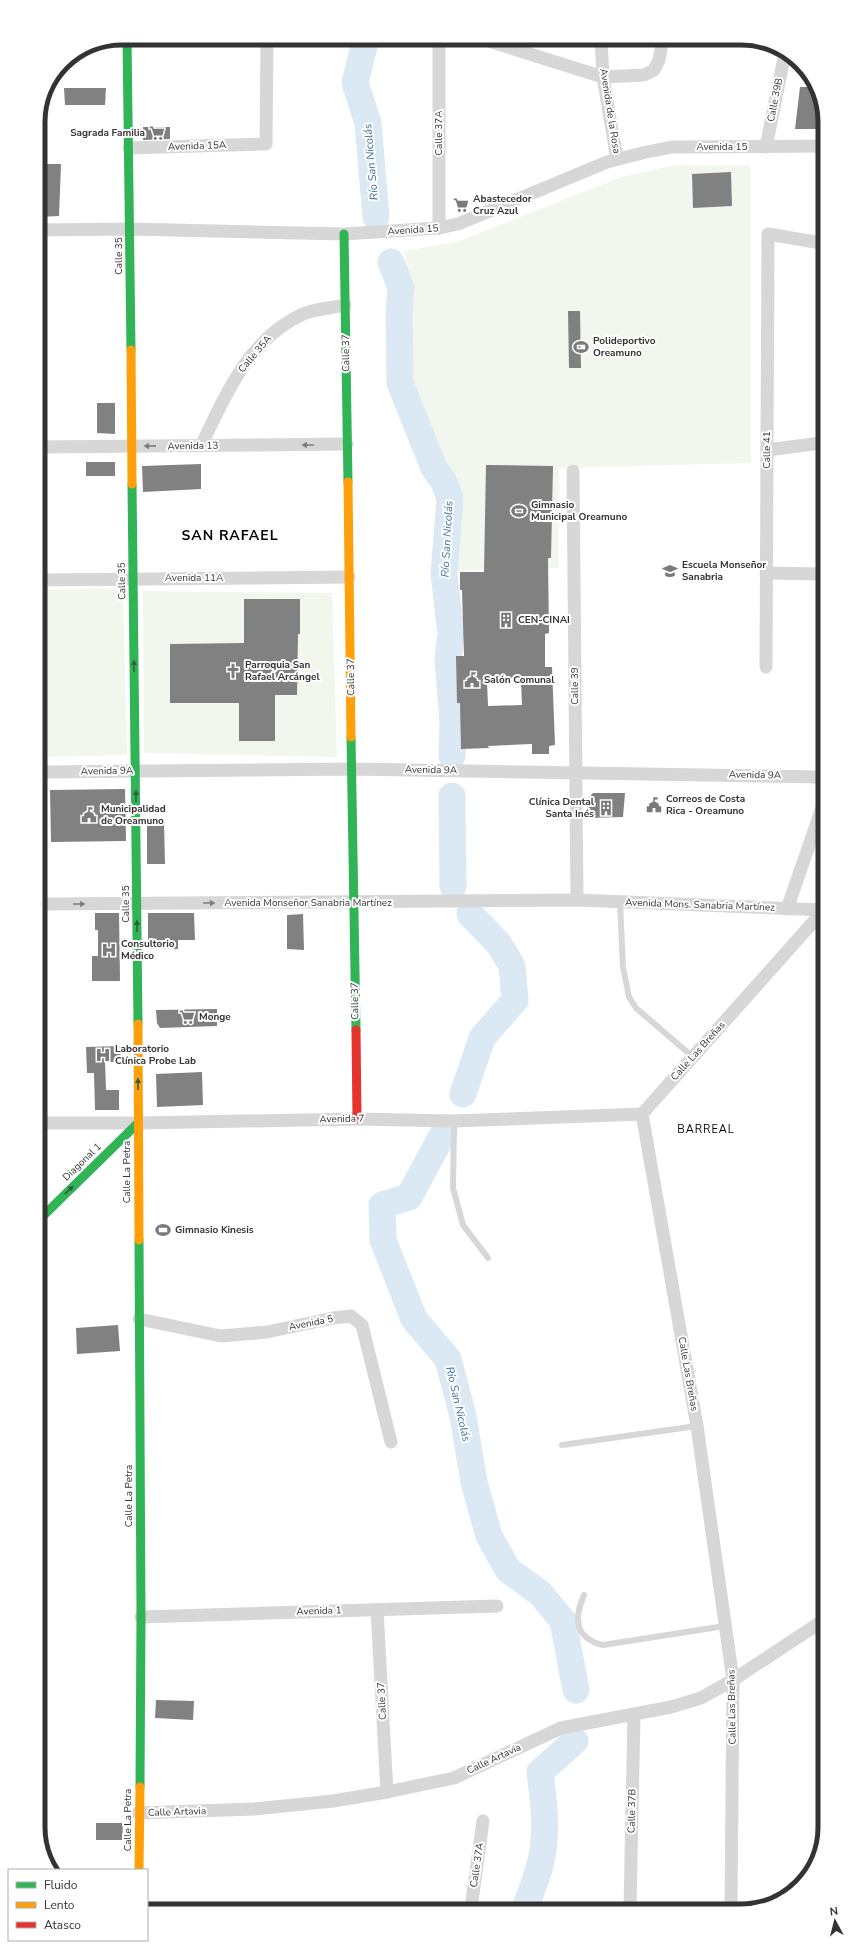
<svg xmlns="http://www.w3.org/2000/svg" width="863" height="1949" font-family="'Nunito Sans',sans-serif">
<rect width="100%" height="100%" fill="#fff"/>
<g fill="#f2f7ee" fill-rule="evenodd">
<path d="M676,165L751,166V463L559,468V568L456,571L458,484L427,439L410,384V310L407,264L404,251L457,242L621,177Z"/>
<path d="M123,588L127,755L40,757L39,590Z"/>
<path d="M143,591L332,593L337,757L144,753ZM244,599H300V634H280V647H297V695H275V741H239V703H170V644L275,643V636H244Z"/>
</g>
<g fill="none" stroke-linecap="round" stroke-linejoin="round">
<g stroke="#dbe9f5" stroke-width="27">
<path d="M366,38L355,83L368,123L376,217"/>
<path d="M391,262L401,288L399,312L400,383L434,468L444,482L450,498L444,574L451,634L448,659L453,723L452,756"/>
<path d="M452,796L453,886"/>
<path d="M463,1094L482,1038L515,1000L512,966L499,944L470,914"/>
<path d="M444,1132L409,1197L382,1205L383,1240L414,1319L448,1359L463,1416L474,1482L489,1536L508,1570L540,1593L563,1621L576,1690"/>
<path d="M525,1908C532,1889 541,1869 543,1849C547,1824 543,1797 540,1772L575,1741"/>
</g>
</g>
<g fill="#818181" fill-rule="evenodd">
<path d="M800,87H815L820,95L821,129H795Z"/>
<path d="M64,88H106L105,105H65Z"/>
<path d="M143,127H170V139L143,140Z"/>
<path d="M38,164H61L59,216L38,217Z"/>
<path d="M731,172L732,206L693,208L692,174Z"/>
<path d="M568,311H580L581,368H569Z"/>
<path d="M97,403H115V434L97,433Z"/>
<rect x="86" y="462" width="29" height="14"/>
<path d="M201,464V489L143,492L142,466Z"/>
<path d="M486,465L553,466L551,558H548L549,633L545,634V667H552L555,745L549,746V754H532V744L488,746L489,748L461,749L460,703H457L456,656H464L462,590H460V572H484ZM521,681L522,705L488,706L487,682Z"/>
<path d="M244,599H300V634H298L297,695H275V741H239V703H170V644L244,643Z"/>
<path d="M125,789L126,841L51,842L50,790Z"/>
<path d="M593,793H625L623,817L588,818V799Z"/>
<path d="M147,823H164L165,864H147Z"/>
<path d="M95,913H119L120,981H92V956H98V930H95Z"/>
<path d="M148,913H194L195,940H178V949H148Z"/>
<path d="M303,914L304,950L287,949V915Z"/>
<path d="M217,1009V1026L160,1028L157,1023L156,1010Z"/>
<path d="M120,1046L121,1062H105L106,1090H119V1110H95L94,1073H87L86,1047Z"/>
<path d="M202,1072L203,1105L157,1107L156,1074Z"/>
<path d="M118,1325L120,1351L77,1354L76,1328Z"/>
<path d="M156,1700L194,1701L193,1720L155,1718Z"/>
<path d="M96,1823H123L122,1840H96Z"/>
</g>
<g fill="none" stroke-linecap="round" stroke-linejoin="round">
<g stroke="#d7d7d7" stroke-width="6">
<path d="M620,902L623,967L629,997L636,1008L693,1057"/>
<path d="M454,1121L453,1188L463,1225L488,1258"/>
<path d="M562,1445L697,1426"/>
<path d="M584,1595C574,1618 574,1638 603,1645L725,1626"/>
</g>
<g stroke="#d7d7d7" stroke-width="13">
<path d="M439,38V228"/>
<path d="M479,38L603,77L644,75L654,70L659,60L663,38"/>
<path d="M601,38L603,77L617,159"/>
<path d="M766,147L785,53"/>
<path d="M129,148L266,144L267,38"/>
<path d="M38,230L130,229L344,234L439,228L458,224L607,162L642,153L672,147L821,146"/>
<path d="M201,446C225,396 248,340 301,315C313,309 332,308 345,305"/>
<path d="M39,447L347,444"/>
<path d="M767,450L821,443"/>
<path d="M573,471L577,900"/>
<path d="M766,573L822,574"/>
<path d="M39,580L349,577"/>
<path d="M766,667L768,234L821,243"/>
<path d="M40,772L352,769L822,777"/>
<path d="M40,904L577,900L823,910"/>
<path d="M787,909L822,808"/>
<path d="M642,1114L697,1426L733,1680L731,1907"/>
<path d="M642,1114L823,911"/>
<path d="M41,1123H138L357,1119L454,1121L642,1114"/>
<path d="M139,1319L221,1336L267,1332L333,1318L351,1316L362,1325L391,1442"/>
<path d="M377,1610L387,1792"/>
<path d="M141,1617L497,1606"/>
<path d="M138,1813L254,1809L333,1801L387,1792L454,1778L561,1728L671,1707L701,1698L733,1680L824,1620"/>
<path d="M630,1907L634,1715"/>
<path d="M471,1908L483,1821"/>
</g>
<g stroke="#30b455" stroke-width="9">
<path d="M127,38L131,350"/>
<path d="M344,234L348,482"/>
<path d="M132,484L138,1024"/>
<path d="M351,737L356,1030"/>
<path d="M41,1218L138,1123"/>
<path d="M139,1240L141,1617L140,1787"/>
</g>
<g stroke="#ff9f0a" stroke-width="9">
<path d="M131,350L132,484"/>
<path d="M348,482L351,737"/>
<path d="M138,1024L139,1240"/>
<path d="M139,1870L140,1787"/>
</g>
<path stroke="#e5322d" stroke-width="9" d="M356,1030L357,1119"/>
</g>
<defs><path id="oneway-solid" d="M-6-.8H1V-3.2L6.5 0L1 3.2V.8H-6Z"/></defs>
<g fill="#7d7d7d">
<use href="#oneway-solid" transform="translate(308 445) rotate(180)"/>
<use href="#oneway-solid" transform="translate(150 446) rotate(179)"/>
<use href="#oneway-solid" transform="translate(209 903)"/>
<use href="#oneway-solid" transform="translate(79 904)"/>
</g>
<g fill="#32603f">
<use href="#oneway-solid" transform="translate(134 666) rotate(-91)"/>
<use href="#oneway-solid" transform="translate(136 796) rotate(-90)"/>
<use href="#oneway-solid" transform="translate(137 926) rotate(-90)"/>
<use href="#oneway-solid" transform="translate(138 1084) rotate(-90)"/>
<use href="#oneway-solid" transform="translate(69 1190) rotate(-44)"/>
</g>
<defs>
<g id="supermarket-bare" transform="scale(1.2)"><path d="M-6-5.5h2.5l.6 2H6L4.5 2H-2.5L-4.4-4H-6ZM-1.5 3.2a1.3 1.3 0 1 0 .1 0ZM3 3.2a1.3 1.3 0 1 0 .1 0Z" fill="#7a7a7a" stroke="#fff" stroke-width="2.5" paint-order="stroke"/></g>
<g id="stadium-bare" transform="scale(1.2)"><path d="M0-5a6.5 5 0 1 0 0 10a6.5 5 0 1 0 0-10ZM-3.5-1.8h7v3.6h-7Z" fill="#7a7a7a" stroke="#fff" stroke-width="2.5" paint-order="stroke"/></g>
<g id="school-bare" transform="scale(1.2)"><path d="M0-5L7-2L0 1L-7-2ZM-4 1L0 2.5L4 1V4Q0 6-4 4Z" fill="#7a7a7a" stroke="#fff" stroke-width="2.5" paint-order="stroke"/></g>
<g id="building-bare" transform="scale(1.2)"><path d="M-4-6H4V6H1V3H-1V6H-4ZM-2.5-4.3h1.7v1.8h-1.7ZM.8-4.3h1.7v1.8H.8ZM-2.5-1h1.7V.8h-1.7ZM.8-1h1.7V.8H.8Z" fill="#7a7a7a" stroke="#fff" stroke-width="2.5" paint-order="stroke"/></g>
<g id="church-bare" transform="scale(1.2)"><path d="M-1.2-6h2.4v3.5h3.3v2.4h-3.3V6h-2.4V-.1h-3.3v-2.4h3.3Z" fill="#7a7a7a" stroke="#fff" stroke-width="2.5" paint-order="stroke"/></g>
<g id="civic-bare" transform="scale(1.2)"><path d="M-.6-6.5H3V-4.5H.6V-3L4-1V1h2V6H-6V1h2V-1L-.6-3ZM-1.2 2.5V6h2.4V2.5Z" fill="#7a7a7a" stroke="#fff" stroke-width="2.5" paint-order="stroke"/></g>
<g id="hospital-bare" transform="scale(1.2)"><path d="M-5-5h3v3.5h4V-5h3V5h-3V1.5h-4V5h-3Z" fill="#7a7a7a" stroke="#fff" stroke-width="2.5" paint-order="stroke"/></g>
</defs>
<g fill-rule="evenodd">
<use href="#supermarket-bare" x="157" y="133"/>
<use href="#supermarket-bare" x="461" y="205"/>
<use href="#stadium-bare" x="581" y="347"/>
<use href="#stadium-bare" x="519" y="511"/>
<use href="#school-bare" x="670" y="571"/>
<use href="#building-bare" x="506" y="620"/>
<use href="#church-bare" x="233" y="671"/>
<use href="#civic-bare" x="472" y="680"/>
<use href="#civic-bare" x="654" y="805"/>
<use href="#building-bare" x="606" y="808"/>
<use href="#civic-bare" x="89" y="815"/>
<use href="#hospital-bare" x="109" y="950"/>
<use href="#supermarket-bare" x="187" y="1017"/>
<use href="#hospital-bare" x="103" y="1055"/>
<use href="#stadium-bare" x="163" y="1230"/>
</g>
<g text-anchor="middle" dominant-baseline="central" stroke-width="4" stroke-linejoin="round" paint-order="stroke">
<g font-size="10" fill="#333" stroke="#fff">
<text transform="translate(775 100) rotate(-79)">Calle 39B</text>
<text transform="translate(610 111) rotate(81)">Avenida de la Rosa</text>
<text transform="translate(439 133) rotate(-90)">Calle 37A</text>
<text transform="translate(197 146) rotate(-2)">Avenida 15A</text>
<text x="722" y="147">Avenida 15</text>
<text transform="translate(413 230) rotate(-4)">Avenida 15</text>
<text transform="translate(119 256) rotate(-90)">Calle 35</text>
<text transform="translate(346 353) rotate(-91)">Calle 37</text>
<text transform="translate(255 354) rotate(-50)">Calle 35A</text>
<text transform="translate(193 446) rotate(-1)">Avenida 13</text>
<text transform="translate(767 450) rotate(-90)">Calle 41</text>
<text x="194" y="578">Avenida 11A</text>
<text transform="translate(122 581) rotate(-91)">Calle 35</text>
<text transform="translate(351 677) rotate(-91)">Calle 37</text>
<text transform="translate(575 686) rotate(-90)">Calle 39</text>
<text transform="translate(431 770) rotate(1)">Avenida 9A</text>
<text transform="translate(107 771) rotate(-1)">Avenida 9A</text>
<text transform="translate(755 775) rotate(1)">Avenida 9A</text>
<text x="308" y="903">Avenida Monseñor Sanabria Martínez</text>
<text transform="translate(126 904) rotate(-90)">Calle 35</text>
<text transform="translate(700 905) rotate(2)">Avenida Mons. Sanabria Martínez</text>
<text transform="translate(355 1001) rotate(-91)">Calle 37</text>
<text transform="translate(698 1051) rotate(-48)">Calle Las Breñas</text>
<text transform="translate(342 1119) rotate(-1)">Avenida 7</text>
<text transform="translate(82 1162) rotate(-44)">Diagonal 1</text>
<text transform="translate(127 1172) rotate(-90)">Calle La Petra</text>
<text transform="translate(311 1323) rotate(-11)">Avenida 5</text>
<text transform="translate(688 1374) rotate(80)">Calle Las Breñas</text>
<text transform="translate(129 1496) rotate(-90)">Calle La Petra</text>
<text transform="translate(319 1611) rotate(-2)">Avenida 1</text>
<text transform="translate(382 1701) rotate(-93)">Calle 37</text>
<text transform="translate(732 1707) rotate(-91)">Calle Las Breñas</text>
<text transform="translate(494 1759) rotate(-25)">Calle Artavia</text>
<text transform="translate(632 1811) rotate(-89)">Calle 37B</text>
<text transform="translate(177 1812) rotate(-2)">Calle Artavia</text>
<text transform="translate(128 1820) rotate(-90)">Calle La Petra</text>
<text transform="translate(477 1865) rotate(-82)">Calle 37A</text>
</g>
<g font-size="10" font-weight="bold" fill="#333" stroke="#fff" text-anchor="start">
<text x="145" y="133" text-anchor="end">Sagrada Familia</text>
<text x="473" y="199">Abastecedor<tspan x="473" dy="12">Cruz Azul</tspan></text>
<text x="593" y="341">Polideportivo<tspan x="593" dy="12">Oreamuno</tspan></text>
<text x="531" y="505">Gimnasio<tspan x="531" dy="12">Municipal Oreamuno</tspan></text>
<text x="682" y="565">Escuela Monseñor<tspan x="682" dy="12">Sanabria</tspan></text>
<text x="518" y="620">CEN-CINAI</text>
<text x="245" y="665">Parroquia San<tspan x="245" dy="12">Rafael Arcángel</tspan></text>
<text x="484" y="680">Salón Comunal</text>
<text x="666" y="799">Correos de Costa<tspan x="666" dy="12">Rica - Oreamuno</tspan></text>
<text x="594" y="802" text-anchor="end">Clínica Dental<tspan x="594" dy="12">Santa Inés</tspan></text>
<text x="101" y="809">Municipalidad<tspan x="101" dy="12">de Oreamuno</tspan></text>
<text x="121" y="944">Consultorio<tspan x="121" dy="12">Médico</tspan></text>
<text x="199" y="1017">Monge</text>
<text x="115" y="1049">Laboratorio<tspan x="115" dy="12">Clínica Probe Lab</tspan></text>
<text x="175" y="1230">Gimnasio Kinesis</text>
</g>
<g font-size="11" font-style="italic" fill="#376f9f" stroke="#fff">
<text transform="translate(371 162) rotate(-95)">Río San Nicolás</text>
<text transform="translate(447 539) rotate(-87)">Río San Nicolás</text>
<text transform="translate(458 1404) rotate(77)">Río San Nicolás</text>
</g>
<g font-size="11" letter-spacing="1" fill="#000" stroke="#fff">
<text x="706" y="1129">BARREAL</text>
</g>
<g font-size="14" font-weight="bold" letter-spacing="1" fill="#000" stroke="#fff">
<text x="230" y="535">SAN RAFAEL</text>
</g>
</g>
<path d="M0 0H863V1949H0ZM122 45H741A77 77 0 0 1 818 122V1827A77 77 0 0 1 741 1904H122A77 77 0 0 1 45 1827V122A77 77 0 0 1 122 45Z" fill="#fff" fill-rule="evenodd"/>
<path fill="none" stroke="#333" stroke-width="5" d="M122 45H741A77 77 0 0 1 818 122V1827A77 77 0 0 1 741 1904H122A77 77 0 0 1 45 1827V122A77 77 0 0 1 122 45Z"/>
<rect x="8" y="1869" width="140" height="72" fill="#ffffff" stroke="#adadad"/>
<rect x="16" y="1882" width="20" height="6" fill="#30b455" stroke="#adadad"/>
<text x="44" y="1889" font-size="12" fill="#333333">Fluido</text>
<rect x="16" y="1902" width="20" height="6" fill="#ff9f0a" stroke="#adadad"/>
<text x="44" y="1909" font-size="12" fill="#333333">Lento</text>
<rect x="16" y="1922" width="20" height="6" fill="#e5322d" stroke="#adadad"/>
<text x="44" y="1929" font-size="12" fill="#333333">Atasco</text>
<g transform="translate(835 1921) rotate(353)" stroke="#ffffff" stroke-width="3" paint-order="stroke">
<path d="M0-3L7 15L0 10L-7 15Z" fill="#333333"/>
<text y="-6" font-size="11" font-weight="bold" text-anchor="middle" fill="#333333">N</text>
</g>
</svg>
